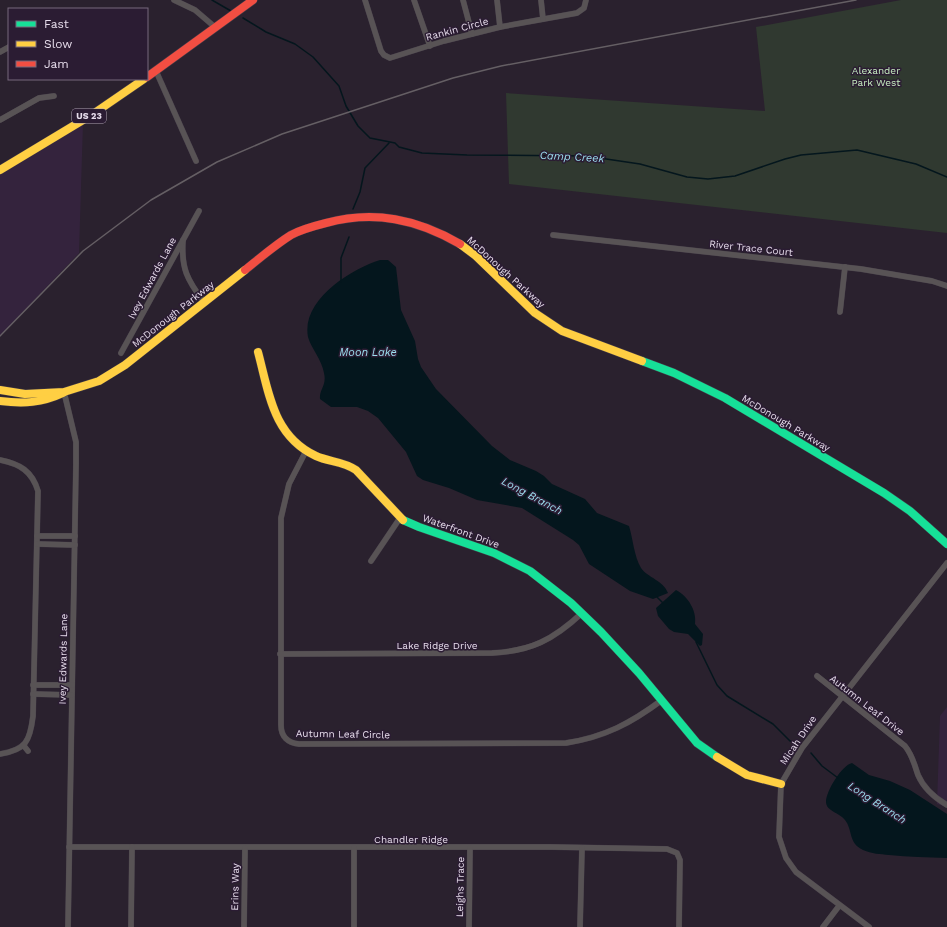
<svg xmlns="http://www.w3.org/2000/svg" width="947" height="927" font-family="'Work Sans',sans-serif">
<rect width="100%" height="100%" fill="#2a212e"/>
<g fill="#34233d">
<path d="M83,123L79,253L0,336V171Z"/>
<path d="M947,707V807L937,804L940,716Z"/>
</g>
<path fill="#303930" d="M901,0H947V233L509,184L506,93L765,111L756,27Z"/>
<g fill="#04161d">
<path d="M380,260H388L396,267L401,310L415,341L418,359L421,367L436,389L492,446L510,460L536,471L544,476L552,484L585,499L597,513L629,526C633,539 634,556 641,568C648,578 663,580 668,593L653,599L630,591L589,564L579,545L573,540L522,508L477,500L449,488L423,480L417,476L406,452L378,418L368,411L357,407H331L320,399C319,389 327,386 324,373C322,360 311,348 308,337C301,300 351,269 380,260Z"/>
<path d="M676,590C688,596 697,611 695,624L703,634L702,645L700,646L688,634L674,632L669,629L658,616L656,608Z"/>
<path d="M852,763L869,775L890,781L910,790L947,814V858C927,857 909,857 889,855C880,854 872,854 863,850C848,843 853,830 845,820C840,813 826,811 826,802C826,791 842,765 852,763Z"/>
</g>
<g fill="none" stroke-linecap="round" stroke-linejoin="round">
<g stroke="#04161d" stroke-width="1.5">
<path d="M212,0L231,11"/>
<path d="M243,18L266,32L295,44L313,57L339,86L346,106L358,126L370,138L395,143L399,147L422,153L467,155L586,156L640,164L687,177L708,179L735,176L785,159L801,155L857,150L916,164L947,177"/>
<path d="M353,209L360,192L365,168L389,143"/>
<path d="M341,282V258L349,237"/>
<path d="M657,597L663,603"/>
<path d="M696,642L717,685L727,696L773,724L790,741L798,744"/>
<path d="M811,753L822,766L838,778"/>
</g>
<g stroke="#443c48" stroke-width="6">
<g id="street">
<path d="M174,0L195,10L216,28"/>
<path d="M365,0L381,51L384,55L390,58L444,41L500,27L577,13L584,8L586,0"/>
<path d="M414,0L430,46"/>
<path d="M463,0L472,34"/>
<path d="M497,0L500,27"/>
<path d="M541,0L543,19"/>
<path d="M0,52L9,47"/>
<path d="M156,71L196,161"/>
<path d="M0,120L39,98L54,96"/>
<path d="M553,235L861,269L932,281L947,286"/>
<path d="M183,240C181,268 187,280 204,302"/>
<path d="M840,312L845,267"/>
<path d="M121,353L199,211"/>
<path d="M64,392L76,442V464L68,927"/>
<path d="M306,451L289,484L281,518V725C281,737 288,743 299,744L566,743C605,737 631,723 662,700"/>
<path d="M0,460C20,464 32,471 38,491L33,716C30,741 26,750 0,754"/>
<path d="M37,536H75"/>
<path d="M37,544L75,545"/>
<path d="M371,561L400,518"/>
<path d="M280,654L492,653C531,651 553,640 582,613"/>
<path d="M817,676L905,746C913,756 914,764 918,775C924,789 935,798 947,805"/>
<path d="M33,685H72"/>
<path d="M33,694L71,695"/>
<path d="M24,746L28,751"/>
<path d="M69,847H551L667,849L677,853L680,860L679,927"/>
<path d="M131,927L132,847"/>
<path d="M244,927L245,848"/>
<path d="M354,927V848"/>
<path d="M469,927L470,848"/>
<path d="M580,927L582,848"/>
<path d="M823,927L839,906"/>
<path d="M869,927L796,872L786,858L779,837L781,784L802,748L947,563"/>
</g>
</g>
<g stroke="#443c48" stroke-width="9">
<g id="fast">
<path d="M642,361L674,373L725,398L884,493L910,511L947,544"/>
<path d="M403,520L419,527L494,553L530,571L571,603L601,632L639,673L697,743L717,757"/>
</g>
</g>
<g stroke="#443c48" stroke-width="9">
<g id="slow">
<path d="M0,170L93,114L144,79"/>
<path d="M460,244L476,256L535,313L562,331L642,361"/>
<path d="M258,352C269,393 273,436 316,456C329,462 343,461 356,470L403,520"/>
<path d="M0,390L25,394L64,392L99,381L125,365L245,270"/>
<path d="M0,401C23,404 42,403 63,393"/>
<path d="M717,757L747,775L781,784"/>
</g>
</g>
<g stroke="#443c48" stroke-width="9">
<g id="jam">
<path d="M147,77L253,0"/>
<path d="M245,270C260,258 275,245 291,235C302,229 314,226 326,223C374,210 417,219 460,244"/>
</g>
</g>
<use href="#street" stroke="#585355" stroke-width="5.5"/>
<use href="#fast" stroke="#16e098" stroke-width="8"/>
<use href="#slow" stroke="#ffcf43" stroke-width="8"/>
<use href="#jam" stroke="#f24e42" stroke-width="8"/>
<path stroke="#655f64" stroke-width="1.5" d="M0,336L83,251L151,200L217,162L282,134L453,78L501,66L856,0"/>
</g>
<g text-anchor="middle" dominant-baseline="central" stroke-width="3" stroke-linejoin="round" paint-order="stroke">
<rect fill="#2b1c33" stroke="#afa3b4" stroke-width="1" x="72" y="109" width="34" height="14" rx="3"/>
<g font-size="9" font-weight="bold" fill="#e7ddec">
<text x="89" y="116">US 23</text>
</g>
<g font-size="10" fill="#e7ddec" stroke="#2b1c33">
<text transform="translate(457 29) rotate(-15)">Rankin Circle</text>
<text transform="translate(751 248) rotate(6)">River Trace Court</text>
<text transform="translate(506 272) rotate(42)">McDonough Parkway</text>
<text transform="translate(152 278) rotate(-62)">Ivey Edwards Lane</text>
<text transform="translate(173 314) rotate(-38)">McDonough Parkway</text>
<text transform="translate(786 423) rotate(31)">McDonough Parkway</text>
<text transform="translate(461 531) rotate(20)">Waterfront Drive</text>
<text x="437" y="645">Lake Ridge Drive</text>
<text transform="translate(63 659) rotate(-89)">Ivey Edwards Lane</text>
<text transform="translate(867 705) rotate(38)">Autumn Leaf Drive</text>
<text transform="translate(343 734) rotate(1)">Autumn Leaf Circle</text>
<text transform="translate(798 740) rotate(-56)">Micah Drive</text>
<text x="411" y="839">Chandler Ridge</text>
<text transform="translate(235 887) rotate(-89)">Erins Way</text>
<text transform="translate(460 887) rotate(-89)">Leighs Trace</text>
</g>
<g font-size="10" fill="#c7eec1" stroke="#2b1c33">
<text x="876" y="70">Alexander<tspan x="876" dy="12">Park West</tspan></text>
</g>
<g font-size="11" font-style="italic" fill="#9bdfef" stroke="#2b1c33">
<text transform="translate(572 157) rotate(3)">Camp Creek</text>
<text x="368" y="352">Moon Lake</text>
<text transform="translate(532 496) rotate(28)">Long Branch</text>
<text transform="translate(877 803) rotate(33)">Long Branch</text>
</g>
</g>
<rect x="8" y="8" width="140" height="72" fill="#2b1c33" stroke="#76697d"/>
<rect x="16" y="21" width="20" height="6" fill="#16e098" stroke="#76697d"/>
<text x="44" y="28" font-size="12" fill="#e7ddec">Fast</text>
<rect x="16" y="41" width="20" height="6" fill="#ffcf43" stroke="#76697d"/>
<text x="44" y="48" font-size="12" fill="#e7ddec">Slow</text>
<rect x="16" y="61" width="20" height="6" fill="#f24e42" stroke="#76697d"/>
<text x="44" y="68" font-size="12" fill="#e7ddec">Jam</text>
</svg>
